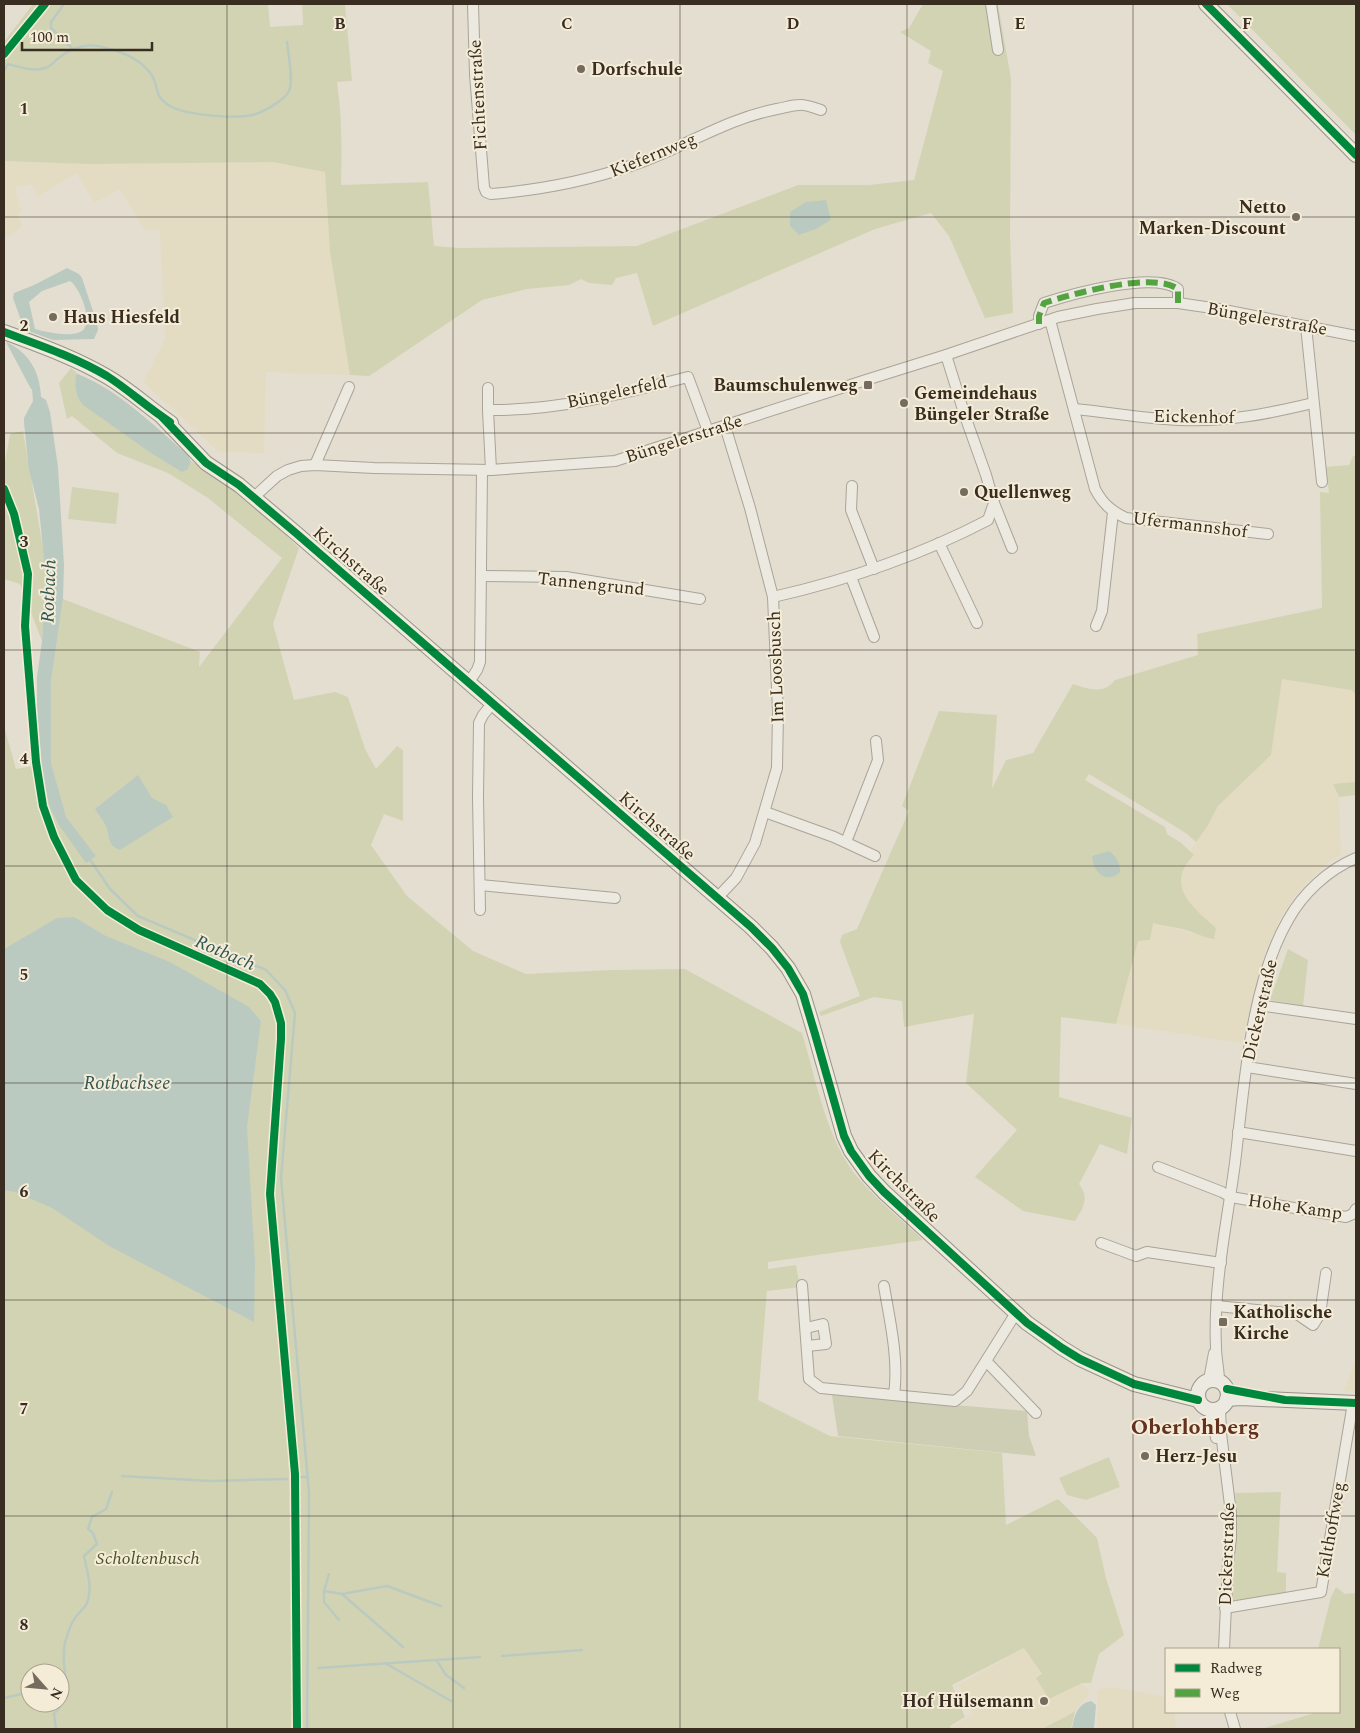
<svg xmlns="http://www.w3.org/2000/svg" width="1360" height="1733" font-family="Spectral,serif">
<rect width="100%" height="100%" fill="#e4ded0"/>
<g fill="#e3dcc2">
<path d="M4,161L88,164L273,162L325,172L330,252L350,375L266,372L264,453L219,452L143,382L165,339L160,230L144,229L120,189L94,203L76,173L37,197L32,184L15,188L21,212L18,214L22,226L4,240Z"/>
<path d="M1282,679L1351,690L1356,695V782L1333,785L1339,797L1341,855L1328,862L1300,889L1282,915L1266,950L1242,1043L1116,1024L1138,941L1153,923L1205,936L1216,928L1193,908L1186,897L1180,882L1184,865L1194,855L1190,851L1207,827L1218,806L1271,755Z"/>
<path d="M1356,1359V1392L1344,1391Z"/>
<path d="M1025,1648L1042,1675L1036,1678L1082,1683L1090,1693L1077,1709L1064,1719L1049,1725L1043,1729H954L952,1727L973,1714L958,1685Z"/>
<path d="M1110,1687L1166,1697V1712H1174L1176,1729H1097L1098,1690Z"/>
</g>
<g fill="#d2d3b3" fill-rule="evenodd">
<path d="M33,4H268L270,27L303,25L302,4H345L352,81L337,82C342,117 342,150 341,185L428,182L434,246L458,248L637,246L798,185H869L914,180L943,71L928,63L931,51L900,32L909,28L923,4H998L1011,79L1010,236L1013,313L985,318L949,236L931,213L875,229L653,326L637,273L616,278L612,285L589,283L581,279L569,285L527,289L482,300L369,376L350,375L330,252L325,172L273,162L88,164L4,161V42Z"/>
<path d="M1227,4H1356V135Z"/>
<path d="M71,368L78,374L76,375L188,469L191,461L250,500L299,548L273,624L294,700L335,692L348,697L365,749L376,769L397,746L403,750V821L384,814L371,845L407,896L473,951L526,974L611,970L685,969L802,1033C816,1079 827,1143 859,1179C878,1201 902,1220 923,1240L768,1262V1269L796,1265L800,1287L767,1291L758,1400L830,1436L1002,1453L1006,1525L1058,1499L1097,1538L1106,1578L1124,1635L1099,1654L1091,1683H1082L1049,1699L1036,1678L1042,1674L1024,1648L952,1685L965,1717L950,1726L952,1729H4V726L16,769L51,763V682L63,599L200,652L199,667L282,558L208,498L168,473L117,453L72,416L67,419L59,383ZM30,1673H60V1703H30Z"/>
<path d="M23,431L44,554L46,579L42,641L20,584L4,579V467L10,434Z"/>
<path d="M1353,456H1356V695L1351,690L1282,679L1271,755L1218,806L1207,827L1196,842L1187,834L1168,822L1089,774L1085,780L1165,827L1167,834L1180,842L1194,855C1164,885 1192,907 1216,928L1214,939C1205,938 1196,933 1186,930C1176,927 1164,926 1153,923L1150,940L1138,941L1116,1024L1061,1017L1059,1097L1132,1118L1127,1154L1100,1144L1079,1184C1090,1198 1083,1208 1075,1221L1023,1211L975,1177L1017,1130L966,1083L974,1014L904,1027L902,1001L874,997L821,1016L819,1012L860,996L840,942L842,935L857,929L909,811L902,806L939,711L997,715L992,789L1006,760L1033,753L1073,684C1088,689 1103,695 1115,680L1198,655L1197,634L1322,608L1320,492L1329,493L1326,467L1349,465Z"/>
<path d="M72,487L119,493L116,524L68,519Z"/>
<path d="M1356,782V795L1339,797L1333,784Z"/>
<path d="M1288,949L1308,960L1303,1006L1270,1000Z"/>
<path d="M1109,1457L1120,1487L1086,1500L1067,1495L1059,1478Z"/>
<path d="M1281,1492L1277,1572L1286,1573V1595L1242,1602L1230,1601L1237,1514L1235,1493Z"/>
<path d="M1336,1587L1345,1594L1356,1593V1729H1261L1315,1713V1712H1339V1649H1318L1331,1597Z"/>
<path d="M1075,1711L1071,1729H1043C1053,1722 1064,1719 1075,1711Z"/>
</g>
<path fill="#cdceb3" d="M832,1395L1027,1411L1029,1436L1036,1456L838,1436Z"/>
<g fill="#bbcac1" fill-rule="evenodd">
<path d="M826,200L831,220L816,229L799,235L790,226V212L806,202Z"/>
<path d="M67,268L79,274L82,278L97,323L98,330L94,339L53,340L28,331L22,323L13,298L14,293L34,285ZM70,281C80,287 94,323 82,331C71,338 46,332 35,329L29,302L42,291Z"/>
<path d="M6,342C29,352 40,372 41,397L46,400L50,412L58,467L64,565L63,599L51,682V763L66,817L96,856L86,863L59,825L50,808L42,774L37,710V677L42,641L46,579L39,509L29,470L24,423V418L33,401L32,389H31Z"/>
<path d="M78,374C120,391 153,425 187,454L191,461L188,469L182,472L151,453L83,405C75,395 75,388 76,375Z"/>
<path d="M138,775L152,798L166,805L173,817L120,850C107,845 110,837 106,826C103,820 98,814 95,809Z"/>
<path d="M1109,851C1115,855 1121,864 1120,872C1106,885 1093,872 1092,856Z"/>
<path d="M74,917L106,936L170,962L249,1007L261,1021L247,1127L255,1263L254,1322L109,1246L52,1208L15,1192L4,1190V949L57,918Z"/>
<path d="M1091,1701L1096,1705L1094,1729H1072C1074,1716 1077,1704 1091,1701Z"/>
</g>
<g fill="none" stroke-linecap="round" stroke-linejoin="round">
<g stroke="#bbcac1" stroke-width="2.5">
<path d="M64,4L51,22V28L73,49"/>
<path d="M4,71L8,64C20,67 33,72 45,68C51,67 55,60 60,57C74,46 90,43 106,48C123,52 141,60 151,74C160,87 152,95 170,106C185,115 233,119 252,115C262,113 285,100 289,91C294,80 288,54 287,42"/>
<path d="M89,858L110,889L138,916L266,970L285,990L295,1013L281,1178L309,1493L307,1729"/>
<path d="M122,1476L211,1481L287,1479"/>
<path d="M300,1477H308"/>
<path d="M329,1574L324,1591V1602L339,1620"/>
<path d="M324,1591L342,1594L387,1586L441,1606"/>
<path d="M342,1594L403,1647"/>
<path d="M502,1656L582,1650"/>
<path d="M437,1661L446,1675L464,1688"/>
<path d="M385,1663L451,1701"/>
<path d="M318,1668L480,1657"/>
<path d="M4,1698L30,1692"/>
<path d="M56,1729L54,1714C76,1691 59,1670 65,1643C67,1636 70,1624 75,1618C78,1613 85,1608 87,1603C93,1588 87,1571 84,1556L97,1544L93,1533L88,1529L92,1517L106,1509L112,1492"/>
</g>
<g stroke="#aaa398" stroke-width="12">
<g id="street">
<path d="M473,4L475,74L484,187L486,192L491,194C541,190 588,181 636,164C685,147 725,119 777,109C784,108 792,105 799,105C806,104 814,108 821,110"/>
<path d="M991,4L998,50"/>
<path d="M1050,320L1095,489C1103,504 1111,511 1126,518L1268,534"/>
<path d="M1039,324V316L1044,303C1072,294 1153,271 1178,289V303"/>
<path d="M1306,326L1322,482"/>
<path d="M488,388V410L491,470"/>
<path d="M1074,409C1109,412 1145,419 1180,420C1227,422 1267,414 1313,403"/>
<path d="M488,410C556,411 622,394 688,377L708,431"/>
<path d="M315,465L349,387"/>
<path d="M852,486L851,510L874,569"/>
<path d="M254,497L277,476L288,470L301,466L315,465L374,468L491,470L615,461L866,380L946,355L1058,317L1097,309L1135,303H1178L1219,309L1356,336"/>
<path d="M994,503L1012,548"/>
<path d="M939,543L977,623"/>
<path d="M481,576L566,577L700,599"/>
<path d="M851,577L874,637"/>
<path d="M773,597C848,580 919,556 988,520L994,503L986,475L965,416L946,355"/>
<path d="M1096,626L1102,611L1113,512"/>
<path d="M469,682L477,670L480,662L482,470"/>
<path d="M765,812L834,837L875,856"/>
<path d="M846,842L878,760L876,741"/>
<path d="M480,885L615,898"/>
<path d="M717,898L736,878L755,843L777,768L778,712L773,597L750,508L725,426"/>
<path d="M480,910L478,797L479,723L483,715L492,704"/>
<path d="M1258,1005L1356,1019"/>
<path d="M1247,1067L1356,1084"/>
<path d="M1238,1132L1356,1151"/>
<path d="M1158,1167L1222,1192L1231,1197L1346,1217L1353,1214L1356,1209"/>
<path d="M1101,1243L1136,1256L1147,1252L1221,1263"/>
<path d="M802,1285L809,1379L821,1388L955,1401L967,1391L1016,1313"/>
<path d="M884,1286C890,1322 899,1359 894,1395"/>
<path d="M1217,1306L1297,1314L1313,1325L1320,1314L1326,1273"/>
<path d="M806,1328L823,1324L826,1344L807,1346"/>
<path d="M986,1361L1036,1413"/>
<path d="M1209,1380L1214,1353"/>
<path d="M1219,1381C1219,1370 1216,1358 1216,1347C1213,1286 1227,1223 1235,1163C1244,1088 1250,986 1288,920C1303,893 1328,870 1356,858"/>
<path d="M1220,1408L1221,1433L1231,1513V1538L1228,1563L1224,1649"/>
<path d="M1210,1410L1216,1438"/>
<path d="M1225,1608L1321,1592L1353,1403"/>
<path d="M1230,1712L1235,1729"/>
</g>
</g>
<g stroke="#999388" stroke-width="16">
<g id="secondary">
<path d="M1206,4L1356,155"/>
<path d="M4,332C39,345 73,357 106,376C129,389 149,408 171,423"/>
<path d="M163,418L206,463L239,485L297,534L751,927L772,948L788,968L803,994L815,1034L844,1136L851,1151L869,1176L884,1192L1027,1323L1062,1348L1080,1359L1134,1384L1198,1400"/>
<circle cx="1213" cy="1395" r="15"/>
<path d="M1227,1399L1240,1398L1356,1403"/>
</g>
</g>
<use href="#street" stroke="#ece9e1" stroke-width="10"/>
<use href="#secondary" stroke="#ece9e1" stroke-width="14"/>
<path stroke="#53a441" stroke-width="6" stroke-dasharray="12 6" stroke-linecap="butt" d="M1039,324V316L1044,303C1072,294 1153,271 1178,289V303"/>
<g stroke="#f4ecd7" stroke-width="11">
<g id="cycleway">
<path d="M1206,4L1356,155"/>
<path d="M4,54L45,4"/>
<path d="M4,332C39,345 75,357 107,376C129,390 148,408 170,422"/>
<path d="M163,418L206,463L239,485L297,534L751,927L772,948L788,968L803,994L815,1034L844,1136L851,1151L869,1176L884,1192L1027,1323L1062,1348L1080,1359L1134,1384L1198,1400"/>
<path d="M4,489L14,514L28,574L25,626L36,762L43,806L54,837L76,880L107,910L139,930L260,984L270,994L275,1002L281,1023V1039L270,1194L295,1474L297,1729"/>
<path d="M1227,1389L1285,1400L1356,1403"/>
</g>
</g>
<use href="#cycleway" stroke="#00873e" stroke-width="8"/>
</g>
<path fill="none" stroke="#392d21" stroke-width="1" stroke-opacity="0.55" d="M227,4V1729M453,4V1729M680,4V1729M907,4V1729M1133,4V1729M4,217H1356M4,433H1356M4,650H1356M4,866H1356M4,1083H1356M4,1300H1356M4,1516H1356"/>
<g fill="#756b5e" stroke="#f4ecd7" stroke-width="2">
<circle cx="581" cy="69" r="5"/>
<circle cx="1296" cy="217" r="5"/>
<circle cx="53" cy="317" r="5"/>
<rect x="863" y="380" width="10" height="10" rx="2.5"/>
<circle cx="904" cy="403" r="5"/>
<circle cx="964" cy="492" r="5"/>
<rect x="1218" y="1317" width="10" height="10" rx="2.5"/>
<circle cx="1145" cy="1456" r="5"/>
<circle cx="1044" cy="1701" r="5"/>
</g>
<g text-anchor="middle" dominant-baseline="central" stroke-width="4" stroke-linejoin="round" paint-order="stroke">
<g font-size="18" font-weight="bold" fill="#392d21" stroke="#f4ecd7" text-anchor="start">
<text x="591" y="69">Dorfschule</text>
<text x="1286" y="207" text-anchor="end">Netto<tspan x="1286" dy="21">Marken-Discount</tspan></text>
<text x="63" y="317">Haus Hiesfeld</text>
<text x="858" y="385" text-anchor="end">Baumschulenweg</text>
<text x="914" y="393">Gemeindehaus<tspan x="914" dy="21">Büngeler Straße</tspan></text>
<text x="974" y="492">Quellenweg</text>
<text x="1233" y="1312">Katholische<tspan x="1233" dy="21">Kirche</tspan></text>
<text x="1155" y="1456">Herz-Jesu</text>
<text x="1034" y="1701" text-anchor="end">Hof Hülsemann</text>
</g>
<g font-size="18" fill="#392d21" stroke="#f4ecd7">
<text transform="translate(478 95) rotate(-93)">Fichtenstraße</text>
<text transform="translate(653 155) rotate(-22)">Kiefernweg</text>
<text transform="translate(1267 319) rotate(10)">Büngelerstraße</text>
<text transform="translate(617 392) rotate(-12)">Büngelerfeld</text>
<text transform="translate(1194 417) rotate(1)">Eickenhof</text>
<text transform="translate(684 439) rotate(-18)">Büngelerstraße</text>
<text transform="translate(1190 525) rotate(7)">Ufermannshof</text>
<text transform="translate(351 561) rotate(41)">Kirchstraße</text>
<text transform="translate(591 584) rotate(6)">Tannengrund</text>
<text transform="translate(776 667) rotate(-92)">Im Loosbusch</text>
<text transform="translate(657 826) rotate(41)">Kirchstraße</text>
<text transform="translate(1260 1010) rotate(-77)">Dickerstraße</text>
<text transform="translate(904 1186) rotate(45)">Kirchstraße</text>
<text transform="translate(1295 1207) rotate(8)">Hohe Kamp</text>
<text transform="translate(1331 1530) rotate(-80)">Kalthoffweg</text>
<text transform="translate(1227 1554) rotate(-88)">Dickerstraße</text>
</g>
<g font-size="18" font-style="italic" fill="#485428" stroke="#f4ecd7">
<text x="148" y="1558">Scholtenbusch</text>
</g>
<g font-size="19" font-style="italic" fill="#315756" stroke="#f4ecd7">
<text transform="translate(49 591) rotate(-88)">Rotbach</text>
<text transform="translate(225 953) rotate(23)">Rotbach</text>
<text x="127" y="1083">Rotbachsee</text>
</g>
<g font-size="22" font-weight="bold" fill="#633122" stroke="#f4ecd7">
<text x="1195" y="1427">Oberlohberg</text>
</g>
</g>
<g font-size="16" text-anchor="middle" font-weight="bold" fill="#392d21" stroke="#f4ecd7" stroke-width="4" stroke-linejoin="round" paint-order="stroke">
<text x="340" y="29">B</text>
<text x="567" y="29">C</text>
<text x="793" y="29">D</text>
<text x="1020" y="29">E</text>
<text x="1247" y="29">F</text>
<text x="24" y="114">1</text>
<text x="24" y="331">2</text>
<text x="24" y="547">3</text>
<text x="24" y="764">4</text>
<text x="24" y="980">5</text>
<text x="24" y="1197">6</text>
<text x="24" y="1414">7</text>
<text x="24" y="1630">8</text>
</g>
<rect width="1360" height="1733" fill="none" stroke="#392d21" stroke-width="10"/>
<rect x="1165" y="1648" width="175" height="65" fill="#f4ecd7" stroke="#a9a08e"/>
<rect x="1175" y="1664" width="25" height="8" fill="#00873e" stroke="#a9a08e"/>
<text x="1210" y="1673" font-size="15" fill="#392d21">Radweg</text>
<rect x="1175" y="1689" width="25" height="8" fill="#53a441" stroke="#a9a08e"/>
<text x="1210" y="1698" font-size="15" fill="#392d21">Weg</text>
<g transform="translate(45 1688) rotate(117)"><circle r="24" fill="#f4ecd7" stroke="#a9a08e"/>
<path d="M0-4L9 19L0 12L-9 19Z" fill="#756b5e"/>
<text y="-8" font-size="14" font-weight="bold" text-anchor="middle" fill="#392d21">N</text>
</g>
<path d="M22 42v8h130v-8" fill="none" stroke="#392d21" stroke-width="2.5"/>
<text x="30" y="42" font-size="15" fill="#392d21" stroke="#f4ecd7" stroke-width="4" paint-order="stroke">100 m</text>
</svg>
